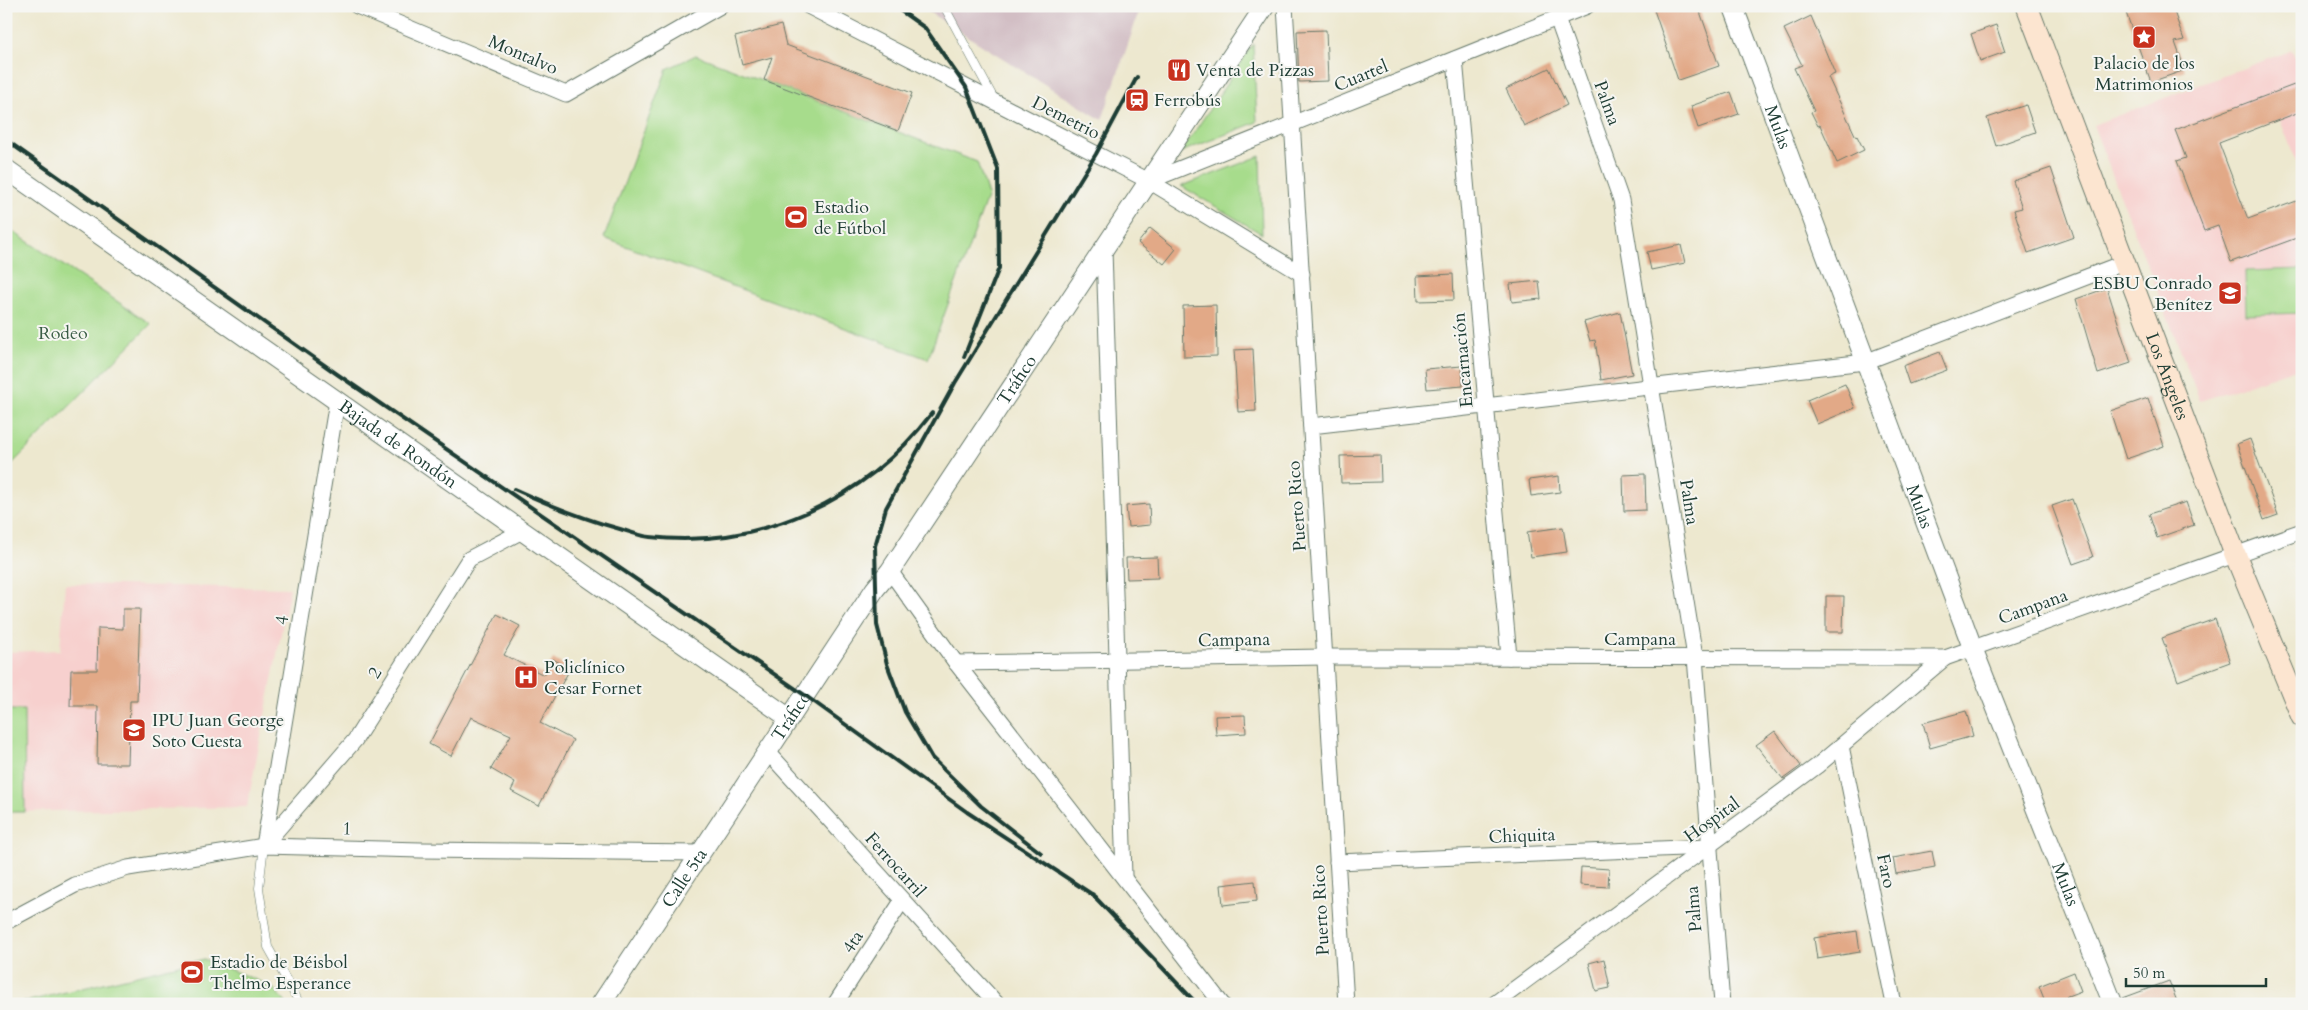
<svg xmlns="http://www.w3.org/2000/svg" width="2308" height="1010" font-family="Cardo,serif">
<rect width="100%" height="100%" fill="#f6f6f2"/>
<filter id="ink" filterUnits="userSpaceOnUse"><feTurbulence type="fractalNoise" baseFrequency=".02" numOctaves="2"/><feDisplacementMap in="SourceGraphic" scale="10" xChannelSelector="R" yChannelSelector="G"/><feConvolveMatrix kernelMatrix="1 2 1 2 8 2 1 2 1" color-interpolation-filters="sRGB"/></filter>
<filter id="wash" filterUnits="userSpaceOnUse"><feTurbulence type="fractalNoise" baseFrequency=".0096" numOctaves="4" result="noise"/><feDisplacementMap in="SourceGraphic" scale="20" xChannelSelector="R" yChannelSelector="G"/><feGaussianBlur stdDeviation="1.12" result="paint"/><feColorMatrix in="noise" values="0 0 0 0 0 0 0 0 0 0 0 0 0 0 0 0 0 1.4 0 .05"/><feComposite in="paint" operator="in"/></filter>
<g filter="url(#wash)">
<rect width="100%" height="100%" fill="#ede8cf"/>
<g fill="#f7d0ce">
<path d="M2292,50L2302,74V176L2280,120L2220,143L2248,219L2302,199V367L2200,401L2093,125Z"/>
<path d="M65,584L290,588L247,807L6,812V652L60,650Z"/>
</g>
<path fill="#d2bec4" d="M919,6H1141L1102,120Z"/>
<g fill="#a7dc8c" stroke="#638c60">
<path d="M1253,44L1257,122L1181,152Z"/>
<path d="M696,55L977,162L988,195L928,359L604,238L667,69Z"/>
<path d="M1260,156L1262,234L1181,186H1182Z"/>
<path d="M6,227L151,324L11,465L6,466Z"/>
<path d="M2302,269V313L2246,315L2245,271Z"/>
<path d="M6,710H24L25,812H6Z"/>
<path d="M204,959L271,986L287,1004H16Z"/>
</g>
<g id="blocks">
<g fill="#e2a987">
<path d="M1665,6H1698L1719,66L1678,80L1654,10Z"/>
<path d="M2136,6H2172L2184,40L2175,42L2185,70L2151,82L2125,10Z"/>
<path d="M1811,16L1835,74L1828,77L1856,137L1857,136L1864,150L1837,163L1820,125L1818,126L1811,112L1814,111L1794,68L1802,65L1784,29Z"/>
<path d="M781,25L786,45L912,93L898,131L764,80L772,57L742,65L735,37Z"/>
<path d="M1996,25L2005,52L1980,61L1971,34Z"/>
<path d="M1326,30L1328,81L1299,82L1297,31Z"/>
<path d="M1549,68L1567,105L1524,126L1506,89Z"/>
<path d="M2294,85L2302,111L2219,143L2248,219L2302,199V236L2231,262L2218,226L2204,231L2177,161L2186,158L2175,130Z"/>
<path d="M1731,92L1739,114L1698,128L1691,106Z"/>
<path d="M2026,105L2035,132L1996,146L1987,118Z"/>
<path d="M2051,168L2074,237L2028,253L2014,210L2022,208L2013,181Z"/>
<path d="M1150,228L1176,249L1164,264L1138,243Z"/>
<path d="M1681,245L1685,263L1651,270L1647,252Z"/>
<path d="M1453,274L1454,300L1418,301L1417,276Z"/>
<path d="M1539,281L1541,299L1512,302L1510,284Z"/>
<path d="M2107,288L2131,363L2098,374L2076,299Z"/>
<path d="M1216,305L1217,356L1184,357L1183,306Z"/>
<path d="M1620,312L1632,374L1601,380L1595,340L1590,341L1584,322Z"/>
<path d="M1253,349L1256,411L1238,412L1234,350Z"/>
<path d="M1940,352L1947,370L1909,384L1903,366Z"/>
<path d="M1462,366L1463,386L1427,389L1425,369Z"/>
<path d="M1845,384L1855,408L1817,424L1807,400Z"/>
<path d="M2148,398L2164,446L2126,459L2110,411Z"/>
<path d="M2250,439L2278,515L2264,520L2237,444Z"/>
<path d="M1380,455L1381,482L1341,483L1340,456Z"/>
<path d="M1645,474L1646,510L1624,511L1623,475Z"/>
<path d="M1559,476L1560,492L1531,496L1529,480Z"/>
<path d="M2072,499L2093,557L2073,564L2052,506Z"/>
<path d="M2186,502L2194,525L2157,538L2149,514Z"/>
<path d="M1149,504L1150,525L1128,527L1126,506Z"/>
<path d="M1563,527L1567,552L1531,557L1527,532Z"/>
<path d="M1157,557L1158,578L1127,579L1126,558Z"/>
<path d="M1826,596H1844L1843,632H1826Z"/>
<path d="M123,609H140L137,701H130L128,764H97L98,706H70L71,670H97L98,628L123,629Z"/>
<path d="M497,614L520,626L504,655L544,675L553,659L570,669L540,723L573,740L539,806L511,791L515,783L491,769L511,735L471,717L451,756L429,744Z"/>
<path d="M2215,619L2230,662L2178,681L2162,638Z"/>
<path d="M1966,711L1973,736L1930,748L1923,723Z"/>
<path d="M1245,715L1246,733L1216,735L1215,716Z"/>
<path d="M1775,731L1801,766L1783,779L1756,745Z"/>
<path d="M1932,851L1935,867L1896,874L1893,858Z"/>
<path d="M1581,867L1609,869L1608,887L1580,885Z"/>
<path d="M1255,881L1257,901L1223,905L1221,885Z"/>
<path d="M1857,931L1860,952L1817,959L1814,938Z"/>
<path d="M1604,959L1610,988L1596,991L1589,963Z"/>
<path d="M2074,972L2081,991L2046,1004L2039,986Z"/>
<path d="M2169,981L2178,1004H2124L2123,998Z"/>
</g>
</g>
</g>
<g filter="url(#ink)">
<use href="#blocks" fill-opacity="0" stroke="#67796a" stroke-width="1"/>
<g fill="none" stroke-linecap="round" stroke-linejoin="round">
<g stroke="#67796a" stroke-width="9">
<g id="service">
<path d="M944,6L994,99"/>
<path d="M264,846L259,888L268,947L300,1004"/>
</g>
</g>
<g stroke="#67796a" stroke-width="17">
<g id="minor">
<path d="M357,6L566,94L720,6"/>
<path d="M808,6L1149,181L1302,274"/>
<path d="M1285,6L1346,1004"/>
<path d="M1557,18L1621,200L1695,657L1722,1004"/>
<path d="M1455,59L1509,657"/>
<path d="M1149,181L1587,6"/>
<path d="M1104,250L1124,876"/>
<path d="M1311,426L1865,362L2123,263"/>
<path d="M890,571L956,663L1222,1004"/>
<path d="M956,663L1325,657L1945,658L2302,531"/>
<path d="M1841,746L1894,1004"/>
<path d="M767,751L997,1004"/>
<path d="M265,844L355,740L469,559L522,531"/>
<path d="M264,846L337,401"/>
<path d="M1337,862L1708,847"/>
<path d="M6,922L75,885L128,868L264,846L421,850L700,853"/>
<path d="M835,1004L902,901"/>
<path d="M1494,1004L1817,766L1945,658"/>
</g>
</g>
<g stroke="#67796a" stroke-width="21">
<g id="tertiary">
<path id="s1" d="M1733,6L1973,649L2113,1004"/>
<path id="s2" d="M6,169L789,718"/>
<path id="s3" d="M601,1004L875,589L890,571L1265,6"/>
</g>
</g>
<g stroke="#67796a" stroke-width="23">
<g id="secondary">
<path id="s4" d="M2027,6L2235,554L2302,717"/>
</g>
</g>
<use href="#service" stroke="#fff" stroke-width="8"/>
<use href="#minor" stroke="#fff" stroke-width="15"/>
<use href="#tertiary" stroke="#fff" stroke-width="19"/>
<use href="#secondary" stroke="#fce5d0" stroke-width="21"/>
<g stroke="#1f3d34" stroke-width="4">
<path d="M894,6L925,28L966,87L998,169L999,268L964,357"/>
<path d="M6,140L337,374L806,696L967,812L1096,897"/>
<path d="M514,489C549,505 583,519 620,529C630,532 640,536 650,537C760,549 865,501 932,413"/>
<path d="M1041,853L981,806L932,758L905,712L887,664L877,625L875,546L886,508L955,383L1096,154L1137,77"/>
<path d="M1092,894L1197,1004"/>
</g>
</g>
</g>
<defs>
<g id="sight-square" transform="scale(1.25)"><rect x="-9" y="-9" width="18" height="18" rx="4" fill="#c8321e" stroke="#f6f6f2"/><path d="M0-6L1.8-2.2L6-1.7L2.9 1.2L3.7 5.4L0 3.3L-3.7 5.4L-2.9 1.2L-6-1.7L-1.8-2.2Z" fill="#fff"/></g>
<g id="restaurant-square" transform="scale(1.25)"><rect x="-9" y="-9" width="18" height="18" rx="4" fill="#c8321e" stroke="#f6f6f2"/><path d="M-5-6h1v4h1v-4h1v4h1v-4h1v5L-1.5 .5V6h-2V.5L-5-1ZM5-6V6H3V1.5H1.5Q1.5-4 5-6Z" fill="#fff"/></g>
<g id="station-square" transform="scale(1.25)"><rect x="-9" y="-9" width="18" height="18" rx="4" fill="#c8321e" stroke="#f6f6f2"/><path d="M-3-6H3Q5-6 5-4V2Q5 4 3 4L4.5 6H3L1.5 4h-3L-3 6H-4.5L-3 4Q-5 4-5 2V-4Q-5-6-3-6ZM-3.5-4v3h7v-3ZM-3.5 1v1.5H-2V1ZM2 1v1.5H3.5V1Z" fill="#fff"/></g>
<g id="stadium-square" transform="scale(1.25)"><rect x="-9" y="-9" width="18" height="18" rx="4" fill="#c8321e" stroke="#f6f6f2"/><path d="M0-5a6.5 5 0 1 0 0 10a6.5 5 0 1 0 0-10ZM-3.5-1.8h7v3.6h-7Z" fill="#fff"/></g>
<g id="school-square" transform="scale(1.25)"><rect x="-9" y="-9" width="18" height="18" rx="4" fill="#c8321e" stroke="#f6f6f2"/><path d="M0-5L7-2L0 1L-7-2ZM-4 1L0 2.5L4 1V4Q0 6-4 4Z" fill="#fff"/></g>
<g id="hospital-square" transform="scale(1.25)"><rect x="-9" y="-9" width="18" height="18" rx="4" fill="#c8321e" stroke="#f6f6f2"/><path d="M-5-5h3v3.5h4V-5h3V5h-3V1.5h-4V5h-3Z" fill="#fff"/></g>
</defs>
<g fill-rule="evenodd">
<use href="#sight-square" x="2144" y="37"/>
<use href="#restaurant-square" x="1179" y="70"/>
<use href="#station-square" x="1137" y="100"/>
<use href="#stadium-square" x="796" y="217"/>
<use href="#school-square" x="2230" y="293"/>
<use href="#hospital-square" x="526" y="677"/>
<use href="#school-square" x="134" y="730"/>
<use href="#stadium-square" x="192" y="972"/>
</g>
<g text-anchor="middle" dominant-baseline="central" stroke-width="4" stroke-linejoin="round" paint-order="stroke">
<g font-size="18" fill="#1f3d34" stroke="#f6f6f2">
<text transform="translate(523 55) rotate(23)">Montalvo</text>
<text transform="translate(1361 76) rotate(-22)">Cuartel</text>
<text transform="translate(1607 103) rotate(70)">Palma</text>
<text transform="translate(1066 118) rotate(27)">Demetrio</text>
<text stroke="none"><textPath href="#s1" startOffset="129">Mulas</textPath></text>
<text transform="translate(1463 360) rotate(-95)">Encarnación</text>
<text stroke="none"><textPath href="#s4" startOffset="396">Los Ángeles</textPath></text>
<text stroke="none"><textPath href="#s3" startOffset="750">Tráfico</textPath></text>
<text stroke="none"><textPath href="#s2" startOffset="479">Bajada de Rondón</textPath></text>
<text transform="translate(1689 502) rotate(81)">Palma</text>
<text transform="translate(1297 506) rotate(-94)">Puerto Rico</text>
<text stroke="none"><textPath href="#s1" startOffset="534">Mulas</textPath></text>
<text transform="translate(2033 607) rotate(-20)">Campana</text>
<text transform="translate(282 620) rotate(-81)">4</text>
<text x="1640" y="639">Campana</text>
<text transform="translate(1234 640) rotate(-1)">Campana</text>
<text transform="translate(375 673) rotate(-58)">2</text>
<text stroke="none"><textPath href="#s3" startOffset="345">Tráfico</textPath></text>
<text transform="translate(1712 820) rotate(-36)">Hospital</text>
<text transform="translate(347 829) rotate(2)">1</text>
<text transform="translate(1522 836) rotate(-2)">Chiquita</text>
<text transform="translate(895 865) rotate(48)">Ferrocarril</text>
<text transform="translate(1886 871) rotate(78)">Faro</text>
<text stroke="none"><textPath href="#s3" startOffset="151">Calle 5ta</textPath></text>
<text stroke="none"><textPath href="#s1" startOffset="939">Mulas</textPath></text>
<text transform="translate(1694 909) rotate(-95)">Palma</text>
<text transform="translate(1321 910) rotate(-93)">Puerto Rico</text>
<text transform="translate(853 942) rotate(-57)">4ta</text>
</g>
<g font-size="18" fill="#1f3d34" stroke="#f6f6f2" text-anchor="start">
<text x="2144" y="63" text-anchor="middle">Palacio de los<tspan x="2144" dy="21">Matrimonios</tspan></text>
<text x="1196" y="70">Venta de Pizzas</text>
<text x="1154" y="100">Ferrobús</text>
<text x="814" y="207">Estadio<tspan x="814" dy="21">de Fútbol</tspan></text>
<text x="2212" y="283" text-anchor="end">ESBU Conrado<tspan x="2212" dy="21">Benítez</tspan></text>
<text x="544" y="667">Policlínico<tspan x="544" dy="21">Cesar Fornet</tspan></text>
<text x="152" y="720">IPU Juan George<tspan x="152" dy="21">Soto Cuesta</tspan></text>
<text x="210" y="962">Estadio de Béisbol<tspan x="210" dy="21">Thelmo Esperance</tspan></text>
</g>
<g font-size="18" fill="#3a5d46" stroke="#f6f6f2">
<text x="63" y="333">Rodeo</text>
</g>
</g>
<rect width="2308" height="1010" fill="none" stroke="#f6f6f2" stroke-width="25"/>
<path d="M2126 978v8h140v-8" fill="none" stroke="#1f3d34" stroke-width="2.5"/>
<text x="2133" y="978" font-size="15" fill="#1f3d34" stroke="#f6f6f2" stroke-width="4" paint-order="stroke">50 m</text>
</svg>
